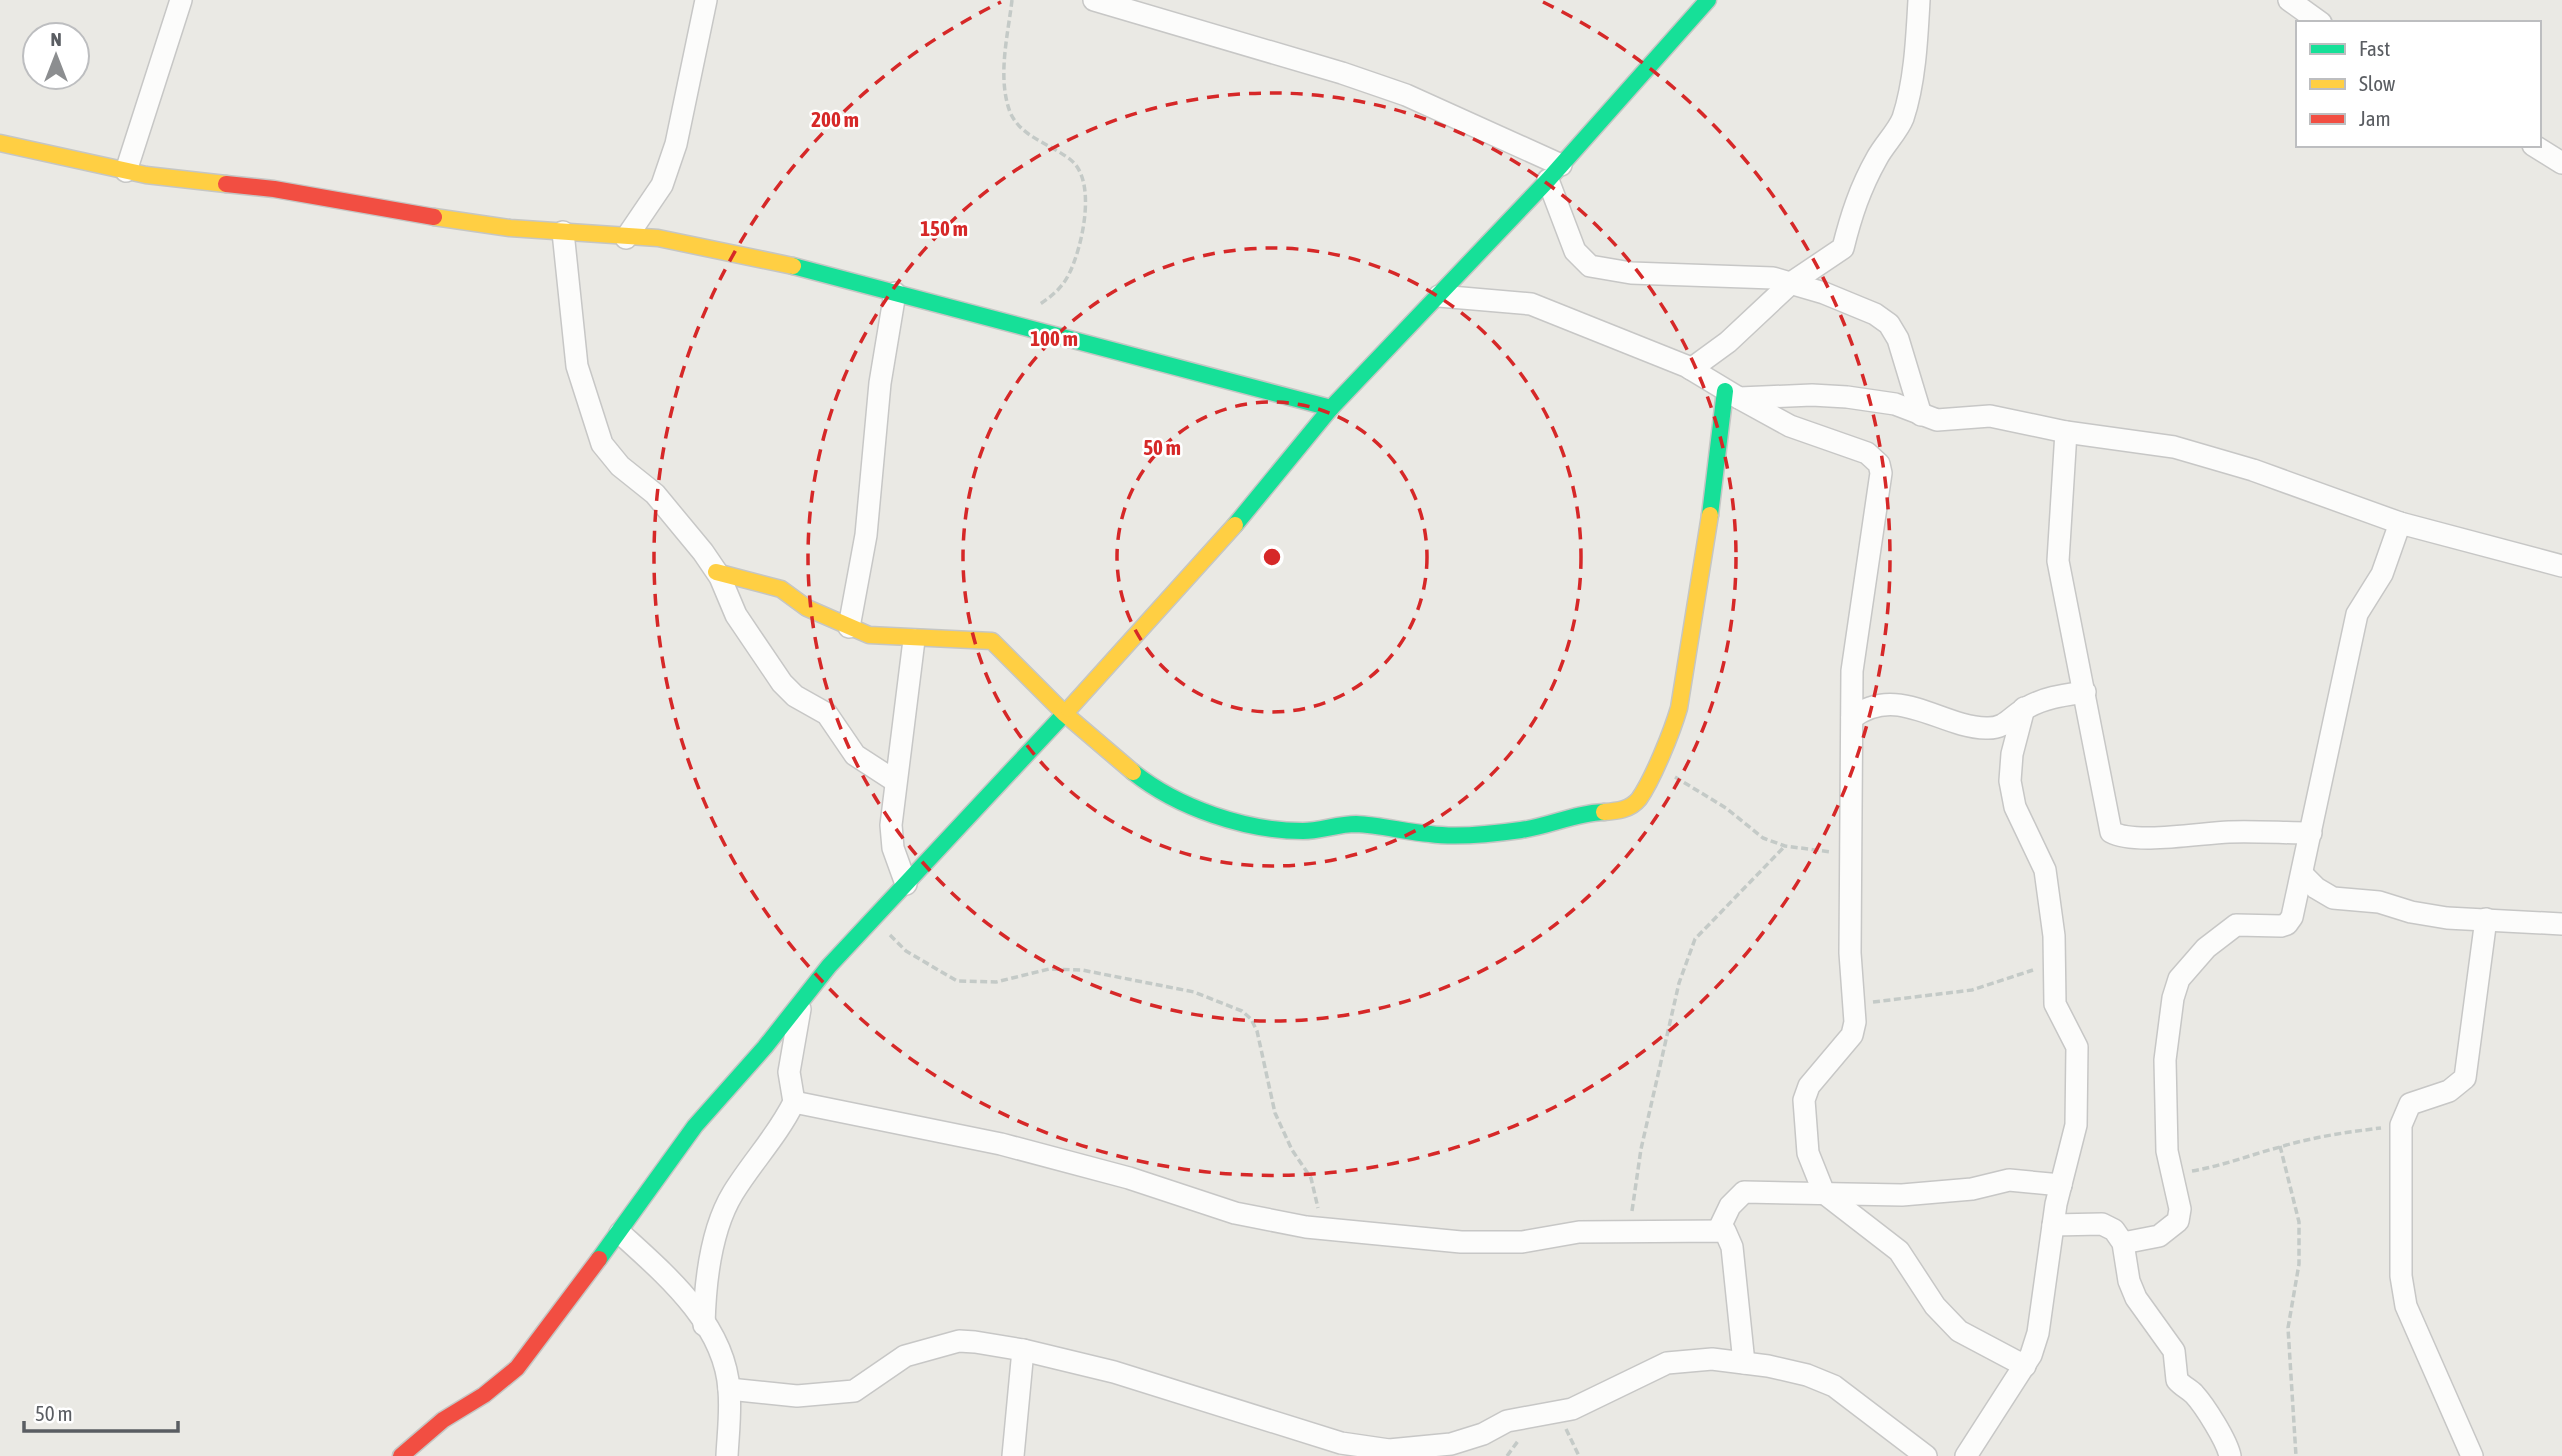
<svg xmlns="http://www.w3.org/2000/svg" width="2562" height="1456" font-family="'Asap Condensed',sans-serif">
<rect width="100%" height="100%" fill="#eae9e4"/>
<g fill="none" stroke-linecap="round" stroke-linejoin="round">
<g stroke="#c7c7c6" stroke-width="24">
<g id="street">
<path d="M1094,0L1342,73L1406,95L1561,165"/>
<path d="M2289,0L2321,23"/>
<path d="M2533,145L2562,163"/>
<path d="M126,171L181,0"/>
<path d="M1548,180L1575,251L1590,266L1631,273L1773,278L1824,293L1875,314L1889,324L1898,339L1921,415"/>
<path d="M563,232L577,366L602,444L620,466L655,494L703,552L720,577L736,615L782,683L795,696L827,714L855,755L895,781"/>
<path d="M626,238L662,185L676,144L706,0"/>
<path d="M1439,296L1531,304L1686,366L1739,398L1812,395L1847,397L1895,404L1937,420L1990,416L2066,432L2174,447L2253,470L2400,523L2562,566"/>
<path d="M1691,369L1728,342L1791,283L1843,248C1851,216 1860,188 1877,158C1884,145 1898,131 1903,118C1915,82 1917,37 1919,0"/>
<path d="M1739,398L1790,426L1867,453L1879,464L1881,473L1852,671L1850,953L1855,1022L1852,1035L1809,1086L1804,1100L1808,1153L1824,1193L1899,1251L1935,1306L1959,1331L2025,1366"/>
<path d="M2066,432L2058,561L2111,832C2135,845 2200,833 2229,832C2256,831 2284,833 2311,833"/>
<path d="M849,627L866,535L880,383L895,293"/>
<path d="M1852,718C1897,683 1940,727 1986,728C2007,729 2011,715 2028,707C2046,697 2065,695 2085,692"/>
<path d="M2302,874L2316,888L2333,898L2379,902L2411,912L2447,918L2562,924"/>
<path d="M906,884L893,848L891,825L914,640"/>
<path d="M794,1102L1001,1144L1129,1178L1235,1213L1306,1227L1461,1242H1522L1579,1232L1725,1231L1732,1247L1744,1363"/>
<path d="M2053,1225L2102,1224L2114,1230L2123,1243L2129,1281L2136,1298L2174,1351L2177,1380C2182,1386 2189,1389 2194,1394C2205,1406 2227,1441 2230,1456"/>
<path d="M1719,1229L1730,1206L1744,1192L1902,1195L1972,1189L2009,1180L2061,1185"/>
<path d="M620,1233C665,1274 725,1324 729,1390C731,1412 728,1435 727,1456"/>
<path d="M2123,1243L2159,1236L2178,1221L2180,1209L2167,1151L2165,1060L2173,998L2179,979L2206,948L2236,925L2281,926L2287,924L2292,917L2357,614L2382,574L2400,523"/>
<path d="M704,1325C705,1284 711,1229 733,1193C752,1162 778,1135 794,1102L789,1072L800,1009"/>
<path d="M729,1389L797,1396L854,1391L905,1356L959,1341L975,1342L1023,1350L1114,1372L1341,1443L1389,1450L1451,1444L1483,1434L1507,1421L1572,1409L1667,1363L1712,1359L1768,1366L1807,1375L1834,1386L1926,1456"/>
<path d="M1013,1456L1023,1350"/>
<path d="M1966,1456L2031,1355L2038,1333L2056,1204L2076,1125L2077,1047L2055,1004L2054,936L2045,870L2015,807L2010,781L2012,754L2024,708"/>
<path d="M2472,1456L2406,1306L2401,1276V1125L2410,1104L2449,1091L2465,1078L2486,919"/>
</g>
</g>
<g stroke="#c5c6c4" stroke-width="19">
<g id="fast">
<path d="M793,266L1331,408"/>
<path d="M1710,515L1725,391"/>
<path d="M1235,525L1331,408L1548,180L1708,0"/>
<path d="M1133,772C1178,808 1246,831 1303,831C1320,831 1338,824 1356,824C1380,825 1406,832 1430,834C1458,838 1493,834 1521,830C1550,826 1575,813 1604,812"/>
<path d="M599,1259L695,1126L765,1047L829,966L1069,709"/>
</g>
</g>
<g stroke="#c5c6c4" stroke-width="19">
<g id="slow">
<path d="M0,143L146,175L226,184"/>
<path d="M434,217L510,228L658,238L793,266"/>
<path d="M716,572L781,589L807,608L869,635L992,641L1065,714L1133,772"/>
<path d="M1069,709L1235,525"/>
<path d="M1604,812C1617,811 1630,810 1639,799C1653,779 1672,732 1679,708L1710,515"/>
</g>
</g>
<g stroke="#c5c6c4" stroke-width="19">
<g id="jam">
<path d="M226,184L274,189L434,217"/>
<path d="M401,1456L443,1420L484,1395L517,1368L599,1259"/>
</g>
</g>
<g stroke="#c4cac7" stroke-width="3.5" stroke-dasharray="7 3.5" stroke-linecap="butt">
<path d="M1012,0C1008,35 997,77 1010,112C1021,138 1052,144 1072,161C1097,183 1082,248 1069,274C1062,288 1052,296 1040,304"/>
<path d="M1675,777L1726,808L1763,838L1785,846L1831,852"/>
<path d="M890,935L906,951L957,981L996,982L1049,969L1082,970L1194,992L1242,1011L1251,1019L1257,1031L1275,1113L1292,1150L1311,1178L1318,1208"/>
<path d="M1873,1002L1972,990L2033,970"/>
<path d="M2280,1146L2299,1222V1264L2288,1328L2296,1456"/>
<path d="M2192,1171C2222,1166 2250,1155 2280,1147C2313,1137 2347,1132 2381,1128"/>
<path d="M1632,1211L1641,1149L1679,983L1695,939L1785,846"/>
<path d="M1566,1429L1579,1456"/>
<path d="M1507,1456L1518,1441"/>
</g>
<use href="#street" stroke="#fcfcfb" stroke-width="21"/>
<use href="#fast" stroke="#16e098" stroke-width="16"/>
<use href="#slow" stroke="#ffcf43" stroke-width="16"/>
<use href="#jam" stroke="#f24e42" stroke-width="16"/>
</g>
<g fill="none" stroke="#d62828" stroke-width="3.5" stroke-dasharray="12 9">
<circle cx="1272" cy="557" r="155"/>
<circle cx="1272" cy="557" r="309"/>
<circle cx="1272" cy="557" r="464"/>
<path d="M1543 2A618 618 0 1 1 1001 2"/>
</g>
<circle cx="1272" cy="557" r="10" fill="#d62828" stroke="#fff" stroke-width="3.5"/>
<g font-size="21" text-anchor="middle" font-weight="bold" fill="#d62828" stroke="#fff" stroke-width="5" stroke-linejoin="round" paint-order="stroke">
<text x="835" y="127">200 m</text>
<text x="944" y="236">150 m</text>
<text x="1054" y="346">100 m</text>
<text x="1162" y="455">50 m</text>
</g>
<rect x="2296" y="21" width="245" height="126" fill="#ffffff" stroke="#bdbec0" stroke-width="2"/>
<rect x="2310" y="44" width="35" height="10" fill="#16e098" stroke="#bdbec0" stroke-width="2"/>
<text x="2359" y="56" font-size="21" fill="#5a5d62">Fast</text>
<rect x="2310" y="79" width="35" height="10" fill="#ffcf43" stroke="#bdbec0" stroke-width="2"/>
<text x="2359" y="91" font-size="21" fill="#5a5d62">Slow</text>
<rect x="2310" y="114" width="35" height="10" fill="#f24e42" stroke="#bdbec0" stroke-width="2"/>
<text x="2359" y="126" font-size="21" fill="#5a5d62">Jam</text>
<g transform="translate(56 56)"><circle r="33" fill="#ffffff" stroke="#bdbec0" stroke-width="2"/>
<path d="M0-5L12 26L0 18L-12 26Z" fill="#8c8e90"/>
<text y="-10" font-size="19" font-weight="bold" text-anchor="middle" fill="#5a5d62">N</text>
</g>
<path d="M24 1421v10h154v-10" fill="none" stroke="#5a5d62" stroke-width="3.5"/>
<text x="35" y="1421" font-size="21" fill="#5a5d62" stroke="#ffffff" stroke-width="5" paint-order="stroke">50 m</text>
</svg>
